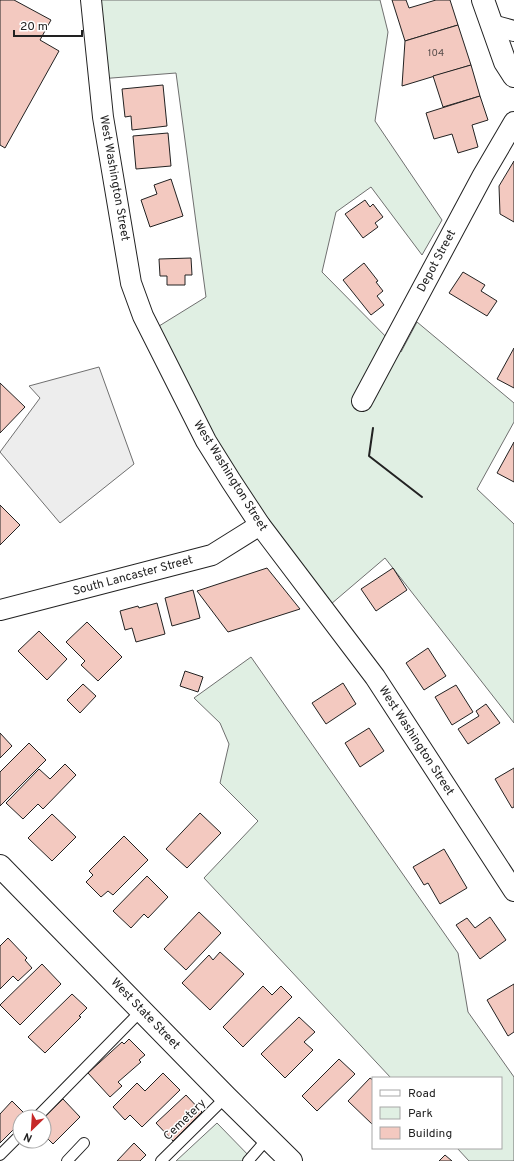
<svg xmlns="http://www.w3.org/2000/svg" width="514" height="1161" font-family="Overpass,sans-serif">
<rect width="100%" height="100%" fill="#fff"/>
<g fill="#e0efe3" stroke="#6f6f6f">
<path d="M91,0H380L388,32L375,121L442,220L422,255L371,187L336,212L322,272L401,352L417,322L514,403V422L477,489L514,524V723L385,558L324,610L260,525L151,331L206,297L176,73L99,79Z"/>
<path d="M251,657L458,953L468,1012L514,1077V1161H469L457,1148H501V1078H391L204,878L258,821L220,783L229,744L220,723L194,698Z"/>
<path d="M217,1123L254,1161H176Z"/>
</g>
<path fill="#ededed" stroke="#6f6f6f" d="M99,367L134,464L60,523L0,452L40,398L29,386Z"/>
<g fill="#f3c9c0" stroke="#222">
<path d="M0,0H14L51,20L40,40L59,51L5,148L0,145Z"/>
<path d="M392,0H406L409,8L436,0H450L458,25L405,41Z"/>
<path d="M458,25L471,65L402,86L405,41Z"/>
<path d="M471,65L480,96L443,107L433,76Z"/>
<path d="M163,85L167,126L132,130L131,116L125,117L122,89Z"/>
<path d="M480,96L488,120L472,125L478,147L458,153L452,134L434,139L426,113Z"/>
<path d="M168,133L171,166L136,169L133,136Z"/>
<path d="M514,161V222L500,214L499,186Z"/>
<path d="M171,179L183,216L150,227L141,200L157,194L154,185Z"/>
<path d="M365,200L370,207L373,204L383,217L375,223L378,227L363,238L345,214Z"/>
<path d="M191,258L192,275H185V285H167V276H160L159,259Z"/>
<path d="M364,263L378,281L376,282L383,291L377,296L384,305L371,315L343,280Z"/>
<path d="M463,272L485,285L481,291L497,301L487,316L449,293Z"/>
<path d="M514,348V388L497,379Z"/>
<path d="M0,383L25,407L0,433Z"/>
<path d="M514,442V482L497,473Z"/>
<path d="M0,505L20,525L0,545Z"/>
<path d="M267,568L300,609L228,632L197,591Z"/>
<path d="M393,568L407,590L376,611L361,589Z"/>
<path d="M193,590L200,618L172,626L165,598Z"/>
<path d="M157,603L165,634L136,642L132,628L125,630L120,611L138,606L139,608Z"/>
<path d="M87,622L122,657L98,681L81,665L85,661L66,642Z"/>
<path d="M39,631L67,659L47,680L18,651Z"/>
<path d="M428,648L446,676L424,690L406,663Z"/>
<path d="M185,671L203,677L198,692L180,686Z"/>
<path d="M343,683L356,704L326,724L312,703Z"/>
<path d="M83,684L96,696L80,713L67,700Z"/>
<path d="M456,685L473,712L452,725L435,697Z"/>
<path d="M486,704L500,723L468,744L458,729L479,716L476,711Z"/>
<path d="M369,728L384,751L360,767L345,743Z"/>
<path d="M0,733L12,746L0,758Z"/>
<path d="M29,743L46,760L0,806V772Z"/>
<path d="M65,764L76,775L43,809L38,804L23,819L6,803L39,769L50,779Z"/>
<path d="M514,768V807L512,808L495,779Z"/>
<path d="M200,813L221,833L187,868L166,849Z"/>
<path d="M52,814L76,837L52,861L28,838Z"/>
<path d="M124,836L148,860L113,895L108,891L101,897L86,882L93,875L89,871Z"/>
<path d="M444,849L467,888L440,904L428,883L424,885L413,867Z"/>
<path d="M147,876L168,897L148,918L144,914L131,928L113,911Z"/>
<path d="M199,912L221,933L186,970L164,949Z"/>
<path d="M490,917L506,940L480,959L456,925L467,918L475,928Z"/>
<path d="M8,938L27,958L25,960L32,968L18,981L13,976L0,989V946Z"/>
<path d="M220,952L244,974L210,1010L182,983L209,955L213,960Z"/>
<path d="M42,964L61,984L20,1025L0,1005Z"/>
<path d="M514,984V1032L508,1036L487,1000Z"/>
<path d="M263,986L272,995L281,986L292,997L243,1047L223,1027Z"/>
<path d="M72,994L87,1008L79,1016L81,1017L45,1053L28,1037Z"/>
<path d="M299,1017L315,1032L304,1042L313,1050L285,1078L261,1054Z"/>
<path d="M129,1039L145,1055L139,1060L141,1062L118,1082L122,1086L110,1097L88,1073L122,1042L124,1044Z"/>
<path d="M339,1059L355,1074L317,1111L302,1096Z"/>
<path d="M163,1073L180,1090L142,1127L130,1115L125,1120L113,1107L137,1083L145,1091Z"/>
<path d="M370,1078L373,1080V1125L348,1101Z"/>
<path d="M186,1095L202,1112L173,1141L156,1123Z"/>
<path d="M63,1099L80,1117L53,1144L44,1135V1117Z"/>
<path d="M12,1101L27,1116L20,1117V1123L0,1143V1114Z"/>
<path d="M134,1143L146,1155L140,1161H117Z"/>
<path d="M445,1155L452,1161H439Z"/>
</g>
<g fill="none" stroke-linecap="round" stroke-linejoin="round">
<g stroke="#222" stroke-width="12">
<g id="lane">
<path d="M37,1117L141,1011"/>
<path d="M0,1155L20,1135"/>
<path d="M67,1161L84,1143"/>
<path d="M161,1161L226,1097"/>
<path d="M248,1161L268,1138"/>
</g>
</g>
<g stroke="#222" stroke-width="22">
<g id="street">
<path d="M91,0L103,117L131,283L143,316L206,441L231,481L260,525L375,677L514,891"/>
<path d="M492,25L514,31"/>
<path d="M362,401L483,175L514,122"/>
<path d="M0,610L212,555L260,525"/>
</g>
</g>
<g stroke="#222" stroke-width="24">
<g id="secondary">
<path d="M483,0L505,62L514,76"/>
<path d="M0,866L226,1097L291,1161"/>
</g>
</g>
<use href="#lane" stroke="#fff" stroke-width="10"/>
<use href="#street" stroke="#fff" stroke-width="20"/>
<use href="#secondary" stroke="#fff" stroke-width="22"/>
<path stroke="#222" stroke-width="2" d="M373,428L369,456L422,497"/>
</g>
<g text-anchor="middle" dominant-baseline="central" stroke-width="3" stroke-linejoin="round" paint-order="stroke">
<g font-size="10" fill="#564c4a">
<text x="436" y="53">104</text>
</g>
<g font-size="12" fill="#222" stroke="#fff">
<text transform="translate(114 178) rotate(80)">West Washington Street</text>
<text transform="translate(437 261) rotate(-62)">Depot Street</text>
<text transform="translate(230 476) rotate(58)">West Washington Street</text>
<text transform="translate(133 576) rotate(-15)">South Lancaster Street</text>
<text transform="translate(416 741) rotate(57)">West Washington Street</text>
<text transform="translate(145 1014) rotate(46)">West State Street</text>
<text transform="translate(185 1120) rotate(-44)">Cemetery</text>
</g>
</g>
<rect x="372" y="1077" width="130" height="72" fill="#ffffff" stroke="#a7a7a7"/>
<rect x="380" y="1090" width="20" height="6" fill="#ffffff" stroke="#a7a7a7"/>
<text x="408" y="1097" font-size="12" fill="#222222">Road</text>
<rect x="380" y="1107" width="20" height="12" fill="#e0efe3" stroke="#a7a7a7"/>
<text x="408" y="1117" font-size="12" fill="#222222">Park</text>
<rect x="380" y="1127" width="20" height="12" fill="#f3c9c0" stroke="#a7a7a7"/>
<text x="408" y="1137" font-size="12" fill="#222222">Building</text>
<g transform="translate(32 1129) rotate(205)"><circle r="19" fill="#ffffff" stroke="#a7a7a7"/>
<path d="M0-3L7 15L0 10L-7 15Z" fill="#c62828"/>
<text y="-6" font-size="11" font-weight="bold" text-anchor="middle" fill="#222222">N</text>
</g>
<path d="M14 30v6h68v-6" fill="none" stroke="#222222" stroke-width="2"/>
<text x="20" y="30" font-size="12" fill="#222222" stroke="#ffffff" stroke-width="3" paint-order="stroke">20 m</text>
</svg>
